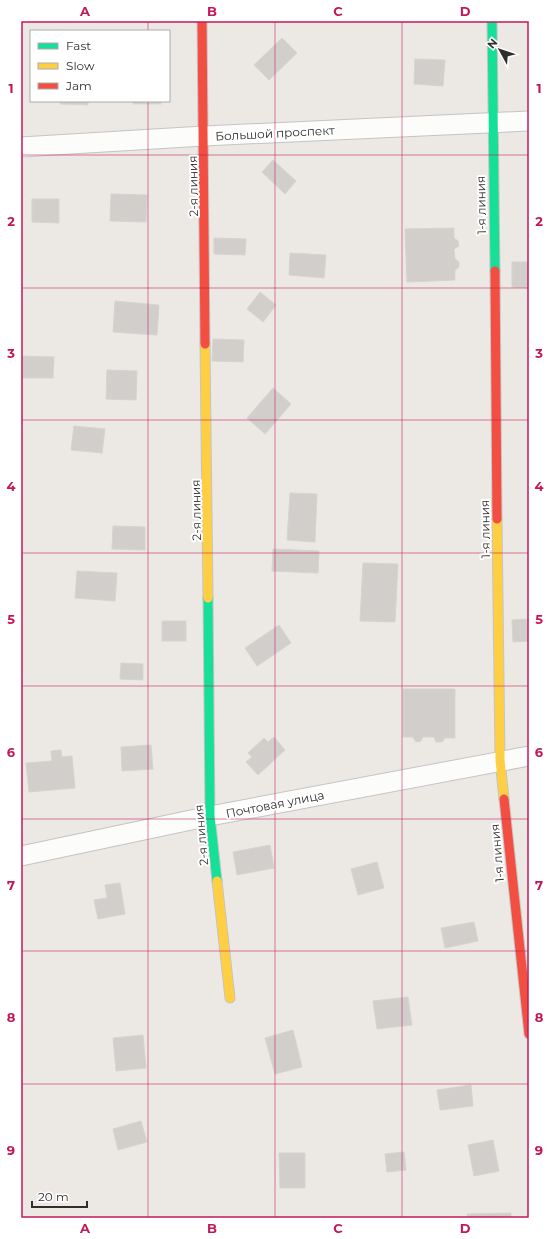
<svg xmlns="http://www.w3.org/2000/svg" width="550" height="1239" font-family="Montserrat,sans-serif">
<rect width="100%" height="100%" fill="#ece8e4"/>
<g fill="#d1cecb" stroke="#d7d4d0">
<path d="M282,38L297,53L269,80L254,65Z"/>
<path d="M415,59L445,60L443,86L414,84Z"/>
<path d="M60,101H88V105L60,104Z"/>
<rect x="133" y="101" width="28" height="3"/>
<path d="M273,160L296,181L285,194L262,172Z"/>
<path d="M111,194L147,195L146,222L110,221Z"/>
<path d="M32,199H59V223L32,222Z"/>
<path d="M454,228V238L458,241L459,246L454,249L455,259L459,262V267L455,270V280L407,282L405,229Z"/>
<path d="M214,238L246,239L245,255L214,254Z"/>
<path d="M290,253L326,255L324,278L289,275Z"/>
<path d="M512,262H529V288L512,287Z"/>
<path d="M260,292L276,305L263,322L247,309Z"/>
<path d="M115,301L159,305L157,335L113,332Z"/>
<path d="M213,339L244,340L243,362L212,361Z"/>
<path d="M22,356L54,357L53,378H22Z"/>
<path d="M107,370L137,371L136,400L106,399Z"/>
<path d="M273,388L291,404L265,434L247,418Z"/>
<path d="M74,426L105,429L102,453L71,450Z"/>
<path d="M290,493L317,494L315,542L287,540Z"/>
<path d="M113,526L145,527V550L112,549Z"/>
<path d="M273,549L319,551L318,573L272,571Z"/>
<path d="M363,563L398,564L395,622L360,621Z"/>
<path d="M77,571L117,573L115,601L75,598Z"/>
<path d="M529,619V641L513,642L512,620Z"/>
<rect x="162" y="621" width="24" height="20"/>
<path d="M279,625L291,643L257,666L245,648Z"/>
<path d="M121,663L143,664V680L120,679Z"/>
<path d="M403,689H455V738H445L442,742H436L434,737H423L421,741L416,742L413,737H403Z"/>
<path d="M274,737L285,750L258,775L246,762L252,757L248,753L264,738L268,742Z"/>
<path d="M151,745L153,769L122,771L121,747Z"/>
<path d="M61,750L62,757L72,756L75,788L29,792L26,763L52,761L51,751Z"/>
<path d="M270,845L274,868L237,875L233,852Z"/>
<path d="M377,862L384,888L358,895L351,869Z"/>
<path d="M120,883L125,914L98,919L94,900L107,898L105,885Z"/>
<path d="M474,922L478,941L445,948L441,928Z"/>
<path d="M408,997L412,1025L377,1029L373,1001Z"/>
<path d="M293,1030L302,1067L275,1074L265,1038Z"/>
<path d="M143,1035L146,1068L116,1071L113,1038Z"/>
<path d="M471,1085L473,1106L440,1110L437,1090Z"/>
<path d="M141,1121L147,1142L118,1150L113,1129Z"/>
<path d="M493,1140L499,1171L474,1176L468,1145Z"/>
<path d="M404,1152L406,1170L387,1172L385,1154Z"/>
<path d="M279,1153H305V1188H280Z"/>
<path d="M511,1213V1218H468L467,1214Z"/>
</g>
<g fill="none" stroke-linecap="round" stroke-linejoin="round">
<g stroke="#c5c4c5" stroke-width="21">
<g id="street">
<path d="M21,147L204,136L529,121"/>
<path d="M21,856L210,816L529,756"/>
</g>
</g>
<g stroke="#c5c4c5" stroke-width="11">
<g id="fast">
<path d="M492,21L495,271"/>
<path d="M208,598L210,816L217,881"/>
</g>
</g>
<g stroke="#c5c4c5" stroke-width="11">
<g id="slow">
<path d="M205,344L208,598"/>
<path d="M497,519L500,760L504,799"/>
<path d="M217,881L230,998"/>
</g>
</g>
<g stroke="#c5c4c5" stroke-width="11">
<g id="jam">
<path d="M202,21L205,344"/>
<path d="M495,271L497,519"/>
<path d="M504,799L529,1034"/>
</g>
</g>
<use href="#street" stroke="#fcfcfb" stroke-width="19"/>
<use href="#fast" stroke="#16e098" stroke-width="9"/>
<use href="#slow" stroke="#ffcf43" stroke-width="9"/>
<use href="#jam" stroke="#f24e42" stroke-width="9"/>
</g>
<path fill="none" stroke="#c2185b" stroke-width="1" stroke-opacity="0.55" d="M148,21V31M275,21V1218M402,21V1218M148,101V1218M21,155H529M21,288H529M21,420H529M21,553H529M21,686H529M21,819H529M21,951H529M21,1084H529"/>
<g text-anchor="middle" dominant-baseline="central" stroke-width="4" stroke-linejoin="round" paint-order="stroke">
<g font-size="12" fill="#2e2e2e" stroke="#fff">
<text transform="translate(275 133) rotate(-3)">Большой проспект</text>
<text transform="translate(193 186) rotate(-91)">2-я линия</text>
<text transform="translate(481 205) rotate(-91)">1-я линия</text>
<text transform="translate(196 510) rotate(-91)">2-я линия</text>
<text transform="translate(485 529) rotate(-91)">1-я линия</text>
<text transform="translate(275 804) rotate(-11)">Почтовая улица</text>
<text transform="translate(201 835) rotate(-95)">2-я линия</text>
<text transform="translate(497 853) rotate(-95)">1-я линия</text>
</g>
</g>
<rect width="550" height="1239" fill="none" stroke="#ffffff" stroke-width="44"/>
<rect x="30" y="30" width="140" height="72" fill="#ffffff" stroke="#ababab"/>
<rect x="38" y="43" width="20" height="6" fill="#16e098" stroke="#ababab"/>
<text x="66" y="50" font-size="12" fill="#2e2e2e">Fast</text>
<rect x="38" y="63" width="20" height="6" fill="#ffcf43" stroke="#ababab"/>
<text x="66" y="70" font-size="12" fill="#2e2e2e">Slow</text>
<rect x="38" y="83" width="20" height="6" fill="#f24e42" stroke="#ababab"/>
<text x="66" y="90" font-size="12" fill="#2e2e2e">Jam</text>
<g transform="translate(500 50) rotate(310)" stroke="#ffffff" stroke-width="3" paint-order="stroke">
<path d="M0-3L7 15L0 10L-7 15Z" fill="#2e2e2e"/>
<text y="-6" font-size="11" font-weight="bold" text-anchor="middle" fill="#2e2e2e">N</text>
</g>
<path d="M32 1201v6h55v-6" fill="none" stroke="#2e2e2e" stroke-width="2"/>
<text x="38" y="1201" font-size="12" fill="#2e2e2e" stroke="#ffffff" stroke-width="3" paint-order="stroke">20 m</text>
<rect x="22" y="22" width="506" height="1195" fill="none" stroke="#c2185b" stroke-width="1.5"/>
<g font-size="13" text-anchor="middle" font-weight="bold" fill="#c2185b">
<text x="85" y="16">A</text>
<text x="212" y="16">B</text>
<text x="338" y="16">C</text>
<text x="465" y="16">D</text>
<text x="11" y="93">1</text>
<text x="539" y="93">1</text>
<text x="11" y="226">2</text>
<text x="539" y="226">2</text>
<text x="11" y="358">3</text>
<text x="539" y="358">3</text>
<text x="11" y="491">4</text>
<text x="539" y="491">4</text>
<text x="11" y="624">5</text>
<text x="539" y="624">5</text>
<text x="11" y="757">6</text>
<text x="539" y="757">6</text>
<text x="11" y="890">7</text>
<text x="539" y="890">7</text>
<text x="11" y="1022">8</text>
<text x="539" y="1022">8</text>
<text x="11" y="1155">9</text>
<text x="539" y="1155">9</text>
<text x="85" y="1233">A</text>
<text x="212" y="1233">B</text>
<text x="338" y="1233">C</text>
<text x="465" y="1233">D</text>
</g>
</svg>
